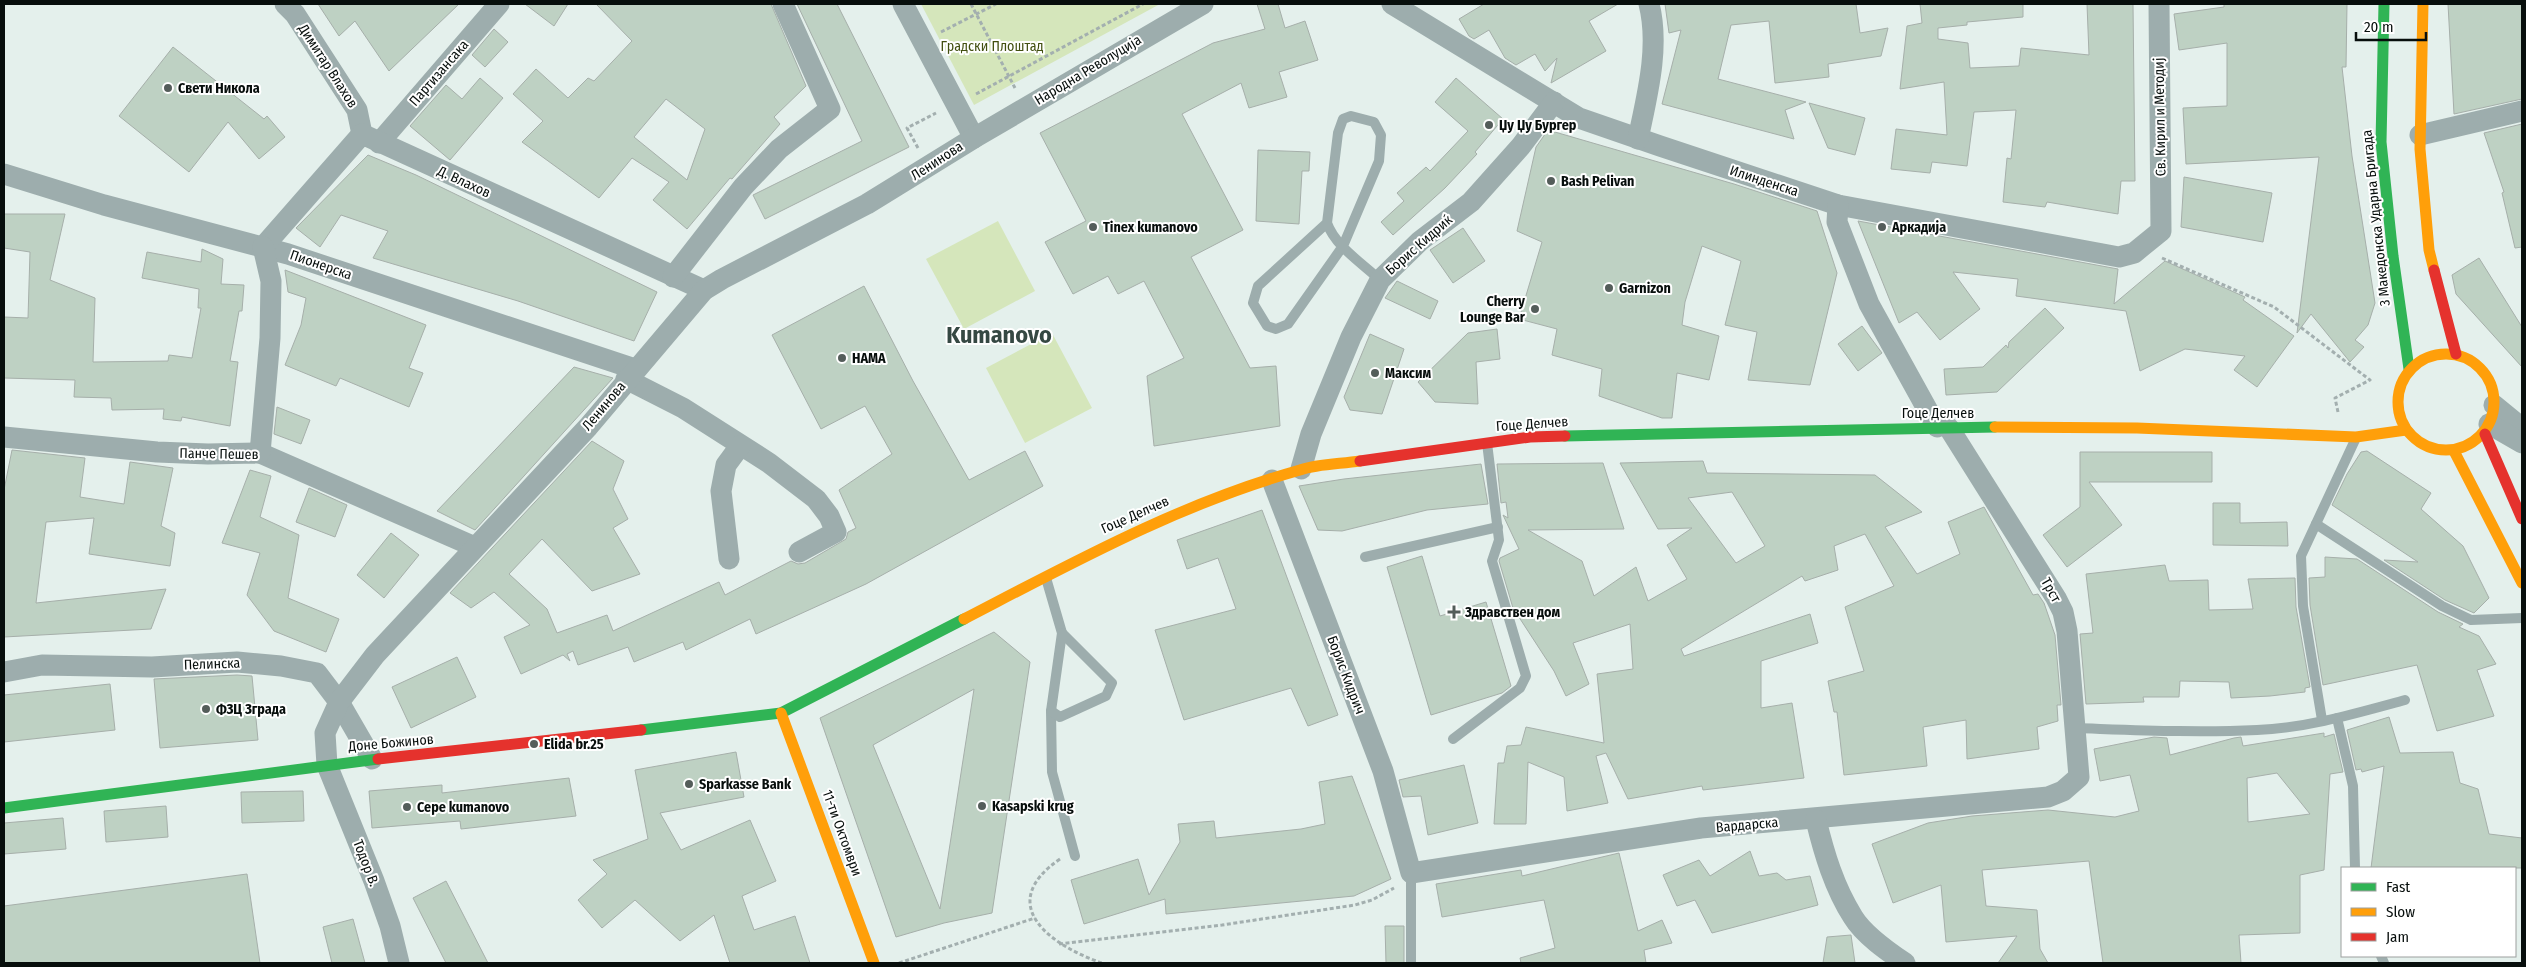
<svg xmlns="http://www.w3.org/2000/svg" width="2526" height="967" font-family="'Fira Sans Condensed',sans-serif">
<rect width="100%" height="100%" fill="#e4f0ec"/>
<g fill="#d5e6bb">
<path d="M921,4H1160L974,105Z"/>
<path d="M998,221L1035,291L964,329L926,259Z"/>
<path d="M1052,333L1092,408L1025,443L986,368Z"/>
</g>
<g fill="#bed1c3" stroke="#a6afaa" fill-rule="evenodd">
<path d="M318,4H459L389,71L355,21L339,36Z"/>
<path d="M525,4H568L554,26Z"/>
<path d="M596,4H771L806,86L774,117L780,124L732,179L730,178L687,229L653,200L669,182L632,158L599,198L522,142L543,121L513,94L536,69L568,98L588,78L594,81L632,41ZM666,99L705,129L687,180L634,137Z"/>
<path d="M797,4H837L909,147L765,219L753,195L862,141Z"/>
<path d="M1257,4H1278L1285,28L1305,21L1318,60L1279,72L1287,97L1249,108L1241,83L1182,114L1243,230L1191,257L1250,368L1276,366L1280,426L1154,446L1147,376L1184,358L1144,281L1118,294L1108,276L1073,294L1045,242L1086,221L1040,133L1213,43L1265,29Z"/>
<path d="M1484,4H1618L1589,21L1606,51L1551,83L1557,58L1545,71L1535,54L1516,65L1505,58L1489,30L1474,39L1469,36L1459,19Z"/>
<path d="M1665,4H1856L1860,33L1888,28L1881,56L1828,64L1829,77L1775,83L1769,21L1731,25L1718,79L1806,102L1785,110L1794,139L1662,104L1681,30L1669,33Z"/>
<path d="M1920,4H2023V17L1967,22V25L1938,28V39L1968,43L1970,68L2019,66L2021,48L2089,55L2087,4H2133L2135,181H2121L2118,214L2047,202L2045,207L2003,202L2007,158L2011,159L2016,110L1974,112L1967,166L1932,162L1930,173L1891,169L1896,129L1947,135L1944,82L1900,89L1907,26L1922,23Z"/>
<path d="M2224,4H2347L2346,67H2342L2352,156L2375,303L2368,325L2355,340L2364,347L2350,362L2311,314L2297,333L2319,157L2186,164L2183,108L2227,106V43L2179,50L2174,14L2224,7Z"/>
<path d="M2448,4H2522V99L2454,114Z"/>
<path d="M494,29L508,42L485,67L472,55Z"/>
<path d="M173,47L264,119L267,116L285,137L259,159L228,122L189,172L119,116Z"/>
<path d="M480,78L503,98L450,160L410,126L446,85L462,99Z"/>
<path d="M1456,78L1503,119L1475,152L1477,154L1445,188L1393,235L1381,222L1404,201L1397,193L1426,167L1430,171L1468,131L1435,102Z"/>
<path d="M1809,103L1865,118L1855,155L1828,148Z"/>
<path d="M2522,124V247L2515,248L2502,193L2504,192L2484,133Z"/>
<path d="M1548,130L1734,184L1817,211L1837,273L1810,385L1748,380L1757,332L1725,325L1741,261L1702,246L1685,302L1682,325L1719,336L1709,380L1677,373L1672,418H1662L1599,396L1602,369L1552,355L1557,329L1519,319L1542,242L1517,231L1536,147Z"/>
<path d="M1258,150L1310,152L1309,171H1302L1299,224L1256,221Z"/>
<path d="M368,155L416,175L657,292L634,341L518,301L373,258L388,231L341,215L320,247L296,228Z"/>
<path d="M2184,177L2272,193L2263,242L2181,227Z"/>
<path d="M4,214H65L50,280L95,298L93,362L168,361L169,355L192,358L201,308H198L199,289L142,278L147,252L201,262L202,249L223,259L221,284L244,285L242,311H239L230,361L238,362L230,426L182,417L181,421L163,419L164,409L112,410L111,398L74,397L75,380L4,378V317L28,318L30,252L4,248Z"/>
<path d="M1858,221L2118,269L2114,304L2165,261L2245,297L2243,300L2294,336L2257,387L2234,370L2245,356L2185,349L2140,371L2126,311L2016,296L2018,279L1953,272L1980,309L1940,340L1917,312L1899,323Z"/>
<path d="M1463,228L1485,261L1453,283L1430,250Z"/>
<path d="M2479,258L2522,327V367L2456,294L2452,275Z"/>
<path d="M285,270L426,325L409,368L423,373L409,407L340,378L336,386L285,365L301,325L306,298L288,292Z"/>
<path d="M1397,281L1438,301L1430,319L1385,298Z"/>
<path d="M864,286L913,381L969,480L1025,451L1043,486L866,584L756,634L750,619L686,650L683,642L634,662L628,647L578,665L573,651L567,654L570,661L563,655L521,674L504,637L530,625L494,592L471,608L450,593L592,441L624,461L613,489L628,519L613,528L640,574L592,591L542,539L509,574L547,609L557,633L607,615L613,631L719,582L725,595L791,561L798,564L805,563L846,539L848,532L856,528L839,490L892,454L865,406L821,429L772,335Z"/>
<path d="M2045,308L2064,328L1997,392L1946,395L1944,369L1983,367L2006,345L2008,348L2009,342Z"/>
<path d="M1862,326L1882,353L1858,371L1838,344Z"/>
<path d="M1497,329L1500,359L1476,362L1478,404L1435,402L1418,382L1468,333Z"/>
<path d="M1370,334L1404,349L1382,414L1350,410L1344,397Z"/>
<path d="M574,367L613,378L475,530L437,511Z"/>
<path d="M277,407L310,420L301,444L274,434Z"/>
<path d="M12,450L85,458L80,497L124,504L130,462L173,468L161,526L175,533L170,566L89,554L94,518L46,522L36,603L166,589L151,629L4,637V490Z"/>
<path d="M2367,451L2431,493L2421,509L2463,546L2489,598L2474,613L2445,600L2384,560L2418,562L2332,505L2347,474L2361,452Z"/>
<path d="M2080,452H2212V482H2089L2122,525L2067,567L2043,535L2080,507Z"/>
<path d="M1703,461L1707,473L1875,475L1922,512L1885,527L1917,574L1960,554L1948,522L1984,507L2033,595L2038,594L2044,603L2055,635L2061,705H2057L2058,721L2037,727L2039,749L1967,759L1966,720L1923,727L1927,766L1844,775L1837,712H1834L1828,681L1864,671L1845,607L1894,586L1865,534L1834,546L1838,570L1805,581L1802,576L1681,649L1684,656L1810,614L1818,643L1761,661V708L1792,703L1804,778L1703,790L1702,786L1628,799L1606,753L1596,756L1608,803L1567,811L1564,777L1528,762L1526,824H1494L1498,763H1504L1507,746L1521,745L1526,727L1604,743L1597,674L1633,669L1630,624L1573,643L1589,684L1566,696L1554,671L1513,608L1499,561L1500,558L1519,549L1503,515L1508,518L1506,502L1501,503L1497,464L1603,463L1624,529L1528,530L1582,561L1594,596L1636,567L1648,601L1687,579L1667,545L1692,528L1658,529L1620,463ZM1732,492L1765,546L1736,563L1688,498Z"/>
<path d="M1481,464L1488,504L1427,510L1342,531L1318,530L1299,486L1344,479Z"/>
<path d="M250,470L271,476L260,517L299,535L288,598L339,619L326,652L274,631L247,595L260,553L222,543Z"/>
<path d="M309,488L347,505L335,537L296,522Z"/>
<path d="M2213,503H2240V523L2287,522L2288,546L2213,545Z"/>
<path d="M1262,510L1338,715L1308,726L1291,688L1184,720L1155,630L1236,609L1218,558L1187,569L1177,540Z"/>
<path d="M391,533L419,555L384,598L357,575Z"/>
<path d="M1422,556L1440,616L1486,602L1511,686L1502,693L1431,715L1387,567Z"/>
<path d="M2325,557L2357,559L2438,612L2463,624L2459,627L2479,636L2496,664L2477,670L2494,716L2437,731L2417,665L2323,685L2310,605L2309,578L2325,577Z"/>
<path d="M2165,565L2169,581L2208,580L2209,610L2253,609L2248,579L2295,578L2296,607L2310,687L2305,688V692L2270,696L2231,698L2229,682L2180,681L2179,697H2143L2144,702L2086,704L2080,634L2093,633L2086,574Z"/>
<path d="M994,632L1030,662L992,913L944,923L896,937L820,718ZM974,689L940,909L873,745Z"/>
<path d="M457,657L476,697L411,728L392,687Z"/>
<path d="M237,675L252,676L258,740L160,748L154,679Z"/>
<path d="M110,684L115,730L4,742V695Z"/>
<path d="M2389,717L2400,753L2453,752L2460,783L2478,789L2489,834L2522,838V868H2371L2384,766L2362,772L2361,769L2356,770L2347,730Z"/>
<path d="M2324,733V737L2334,734L2343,772L2330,774L2324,870L2300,875V933L2239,935L2241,963H2103L2089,861L1982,870L1986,906L2037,910L2040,949L2048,963H1998L2017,936L1946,942L1941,885L1893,903L1872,844L1928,823L1972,816L2048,810L2115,817L2139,811L2130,775L2100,781L2094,749L2154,737L2167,738L2170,755L2234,738L2241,737L2243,746ZM2277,773L2310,814L2248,822L2247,778Z"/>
<path d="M736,752L744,797L660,813L681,850L750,820L776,881L742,896L754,930L795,916L810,963H730L714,915L680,941L635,900L602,928L578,900L607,874L593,860L648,839L635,770Z"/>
<path d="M1464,765L1478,823L1428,835L1421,796L1403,797L1399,780Z"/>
<path d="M1352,776L1391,879L1354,896L1166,914L1165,899L1084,924L1071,880L1138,859L1149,895L1180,842L1178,824L1214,821L1216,838L1301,829L1325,824L1319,782Z"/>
<path d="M569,778L576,816L461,829L460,821L372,828L369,791L442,785V793Z"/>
<path d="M303,791L304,821L242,823L241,792Z"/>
<path d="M166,806L168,837L106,842L104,811Z"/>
<path d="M63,818L66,849L4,854V823Z"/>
<path d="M1750,851L1759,876L1777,873L1786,880L1810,876L1818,905L1712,933L1695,900L1677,906L1663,875L1699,860L1710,876Z"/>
<path d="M1619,853L1638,931L1662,920L1672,943L1644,950L1646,963H1521L1520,958L1555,948L1544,900L1442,917L1436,884L1521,870L1522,876Z"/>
<path d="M247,874L260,963H4V906Z"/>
<path d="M446,881L488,963H446L413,898Z"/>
<path d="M353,919L365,963H332L323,927Z"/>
<path d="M1385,926H1404V963H1386Z"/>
<path d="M1851,935L1855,963H1823L1827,937Z"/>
</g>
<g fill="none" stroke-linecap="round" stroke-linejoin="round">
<g stroke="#a3afaf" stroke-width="3" stroke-dasharray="4 2.5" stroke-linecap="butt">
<path d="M971,4L1015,88"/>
<path d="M941,32L996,4"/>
<path d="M976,94L1143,4"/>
<path d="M918,148L907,128L936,113"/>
<path d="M2162,258L2274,307L2370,380L2335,398L2338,412"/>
<path d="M1060,859C993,905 1052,946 1102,963"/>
<path d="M1059,944L1222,925L1355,905L1372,900L1394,888"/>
<path d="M899,963L1035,918"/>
</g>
<g stroke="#9dadad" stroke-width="10">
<path d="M1327,223L1258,286L1253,303L1267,326L1276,329L1288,324L1343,246L1379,161L1381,135L1374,122L1351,116L1343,119L1338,133L1327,223C1335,246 1362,263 1380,280"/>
<path d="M2316,524L2442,606L2471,620L2522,618"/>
<path d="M1365,557L1498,527"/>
<path d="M1046,578L1062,633L1051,711L1052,772L1075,856"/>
<path d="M1051,711L1060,717L1106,696L1112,683L1062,633"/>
<path d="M2337,718L2353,786L2355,868"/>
<path d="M2322,720L2303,606L2301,556L2355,440"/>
<path d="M2074,728C2135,730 2196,733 2257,730C2307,728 2357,713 2405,700"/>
<path d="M1453,739L1520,688L1526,676L1492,561L1499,540L1487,443"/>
<path d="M2381,956L2384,963"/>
<path d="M1411,963V873"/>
</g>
<g stroke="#9dadad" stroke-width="21">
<path d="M285,4L295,14L357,110L362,134"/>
<path d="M903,4L974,138"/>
<path d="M1392,4L1579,118L1660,146L1838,205L2119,257L2134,253L2161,231L2159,4"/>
<path d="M2420,135L2522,111"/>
<path d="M1638,139C1647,96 1660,47 1649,4"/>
<path d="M379,143L499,4"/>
<path d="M4,174L104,205L288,254L635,369"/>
<path d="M1838,205L1837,222L1869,304L1937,427"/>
<path d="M263,247L362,134L704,290"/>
<path d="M673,277L743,187L779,149L830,109L783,4"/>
<path d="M626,379L683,408L769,463L816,499L829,516L836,532L799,552"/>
<path d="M2494,405L2522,428"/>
<path d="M2489,424L2522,443"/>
<path d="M4,437L157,452L208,454L260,453L475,547"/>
<path d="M260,453L270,338L271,281L263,247"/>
<path d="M1301,469L1311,434L1351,337L1380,280L1420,241L1471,202L1521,146L1554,102"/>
<path d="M1272,480L1383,771L1411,873L1701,828L2048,797L2063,791L2079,777L2067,631L2063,612L2056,598L1949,428"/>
<path d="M729,559L721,491L726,465L740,446"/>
<path d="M4,672L42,665L152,667L237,662L281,666L317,673L339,702L372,759"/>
<path d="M1816,820C1824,853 1834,887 1853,917C1864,935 1887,951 1905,963"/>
<path d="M399,963L390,926L374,881L327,765L325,733L339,702L375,655L588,427L704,290L722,279L867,204L974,138L1203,4"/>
</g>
<g stroke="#30b455" stroke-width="11">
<path d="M2384,4L2381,142L2393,256L2409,369"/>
<path d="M1565,436L1995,427"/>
<path d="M641,730L781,713L964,619"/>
<path d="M4,808L378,759"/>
</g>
<g stroke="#ff9f0a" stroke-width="11">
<path d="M2423,4L2420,149L2429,250L2434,270"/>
<circle cx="2446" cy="402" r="48"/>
<path d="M1995,427L2137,428L2356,437L2406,430"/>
<path d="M2454,451L2522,583"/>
<path d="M964,619C1074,562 1179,504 1300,470C1318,464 1340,464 1360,461"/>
<path d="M781,713L874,963"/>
</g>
<g stroke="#e5322d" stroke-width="11">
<path d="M2434,270L2456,354"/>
<path d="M2485,434L2522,519"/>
<path d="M1360,461L1530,437L1565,436"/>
<path d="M378,759L641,730"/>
</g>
</g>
<g fill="#545d5a" stroke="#fff" stroke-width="2">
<circle cx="168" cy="88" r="5"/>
<circle cx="1489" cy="125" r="5"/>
<circle cx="1551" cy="181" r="5"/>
<circle cx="1093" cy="227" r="5"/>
<circle cx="1882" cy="227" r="5"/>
<circle cx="1609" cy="288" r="5"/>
<circle cx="1535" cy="309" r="5"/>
<circle cx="842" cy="358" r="5"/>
<circle cx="1375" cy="373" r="5"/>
<path d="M1451.5 604.5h5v5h5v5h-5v5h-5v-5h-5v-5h5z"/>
<circle cx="206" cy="709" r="5"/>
<circle cx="534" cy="744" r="5"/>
<circle cx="689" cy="784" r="5"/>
<circle cx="982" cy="806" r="5"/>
<circle cx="407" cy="807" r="5"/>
</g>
<g text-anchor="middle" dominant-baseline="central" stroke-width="4" stroke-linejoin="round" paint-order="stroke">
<g font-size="14" fill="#424f10" stroke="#fff">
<text x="992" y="46">Градски Плоштад</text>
</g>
<g font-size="14" fill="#070e0c" stroke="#fff">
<text transform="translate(328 66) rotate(57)">Димитар Влахов</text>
<text transform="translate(1088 70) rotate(-31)">Народна Револуција</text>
<text transform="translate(439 73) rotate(-49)">Партизансака</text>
<text transform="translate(2160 117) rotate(-91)">Св. Кирил и Методиј</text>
<text transform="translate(937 161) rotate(-33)">Ленинова</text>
<text transform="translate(1764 181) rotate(18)">Илинденска</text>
<text transform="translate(464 182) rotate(25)">Д. Влахов</text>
<text transform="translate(2376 218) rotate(-96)">3 Македонска Ударна Бригада</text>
<text transform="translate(1419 245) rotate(-41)">Борис Кидриќ</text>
<text transform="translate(321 265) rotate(19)">Пионерска</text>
<text transform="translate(604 406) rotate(-50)">Ленинова</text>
<text x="1938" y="413">Гоце Делчев</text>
<text transform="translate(1532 424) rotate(-4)">Гоце Делчев</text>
<text transform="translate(219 454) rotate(1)">Панче Пешев</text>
<text transform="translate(1135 515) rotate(-24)">Гоце Делчев</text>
<text transform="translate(2051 590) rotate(61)">Трст</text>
<text transform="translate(212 664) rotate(-2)">Пелинска</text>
<text transform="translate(1346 675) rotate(69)">Борис Кидрич</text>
<text transform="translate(391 743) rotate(-5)">Доне Божинов</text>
<text transform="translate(1747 825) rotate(-5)">Вардарска</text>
<text transform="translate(842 833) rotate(70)">11-ти Октомври</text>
<text transform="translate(366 863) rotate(69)">Тодор В.</text>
</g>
<g font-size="14" font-weight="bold" fill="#070e0c" stroke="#fff" text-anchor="start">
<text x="178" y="88">Свети Никола</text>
<text x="1499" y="125">Џу Џу Бургер</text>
<text x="1561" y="181">Bash Pelivan</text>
<text x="1103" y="227">Tinex kumanovo</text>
<text x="1892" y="227">Аркадија</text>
<text x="1619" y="288">Garnizon</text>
<text x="1525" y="301" text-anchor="end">Cherry<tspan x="1525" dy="16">Lounge Bar</tspan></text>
<text x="852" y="358">НАМА</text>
<text x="1385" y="373">Максим</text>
<text x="1465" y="612">Здравствен дом</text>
<text x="216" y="709">ФЗЦ Зграда</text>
<text x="544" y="744">Elida br.25</text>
<text x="699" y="784">Sparkasse Bank</text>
<text x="992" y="806">Kasapski krug</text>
<text x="417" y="807">Cepe kumanovo</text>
</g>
<g font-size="24" font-weight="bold" fill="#354843" stroke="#fff">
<text x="999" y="335">Kumanovo</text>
</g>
</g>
<rect width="2526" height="967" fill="none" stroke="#070e0c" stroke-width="10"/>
<rect x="2341" y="867" width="175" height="90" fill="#ffffff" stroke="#9c9f9e"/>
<rect x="2351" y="883" width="25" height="8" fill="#30b455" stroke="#9c9f9e"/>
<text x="2386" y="892" font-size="15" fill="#070e0c">Fast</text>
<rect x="2351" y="908" width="25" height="8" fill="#ff9f0a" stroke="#9c9f9e"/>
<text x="2386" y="917" font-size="15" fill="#070e0c">Slow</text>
<rect x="2351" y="933" width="25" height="8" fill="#e5322d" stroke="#9c9f9e"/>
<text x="2386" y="942" font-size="15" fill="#070e0c">Jam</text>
<path d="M2356 32v8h70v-8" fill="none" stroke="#070e0c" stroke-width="2.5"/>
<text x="2364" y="32" font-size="15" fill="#070e0c" stroke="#ffffff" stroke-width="4" paint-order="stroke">20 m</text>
</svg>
